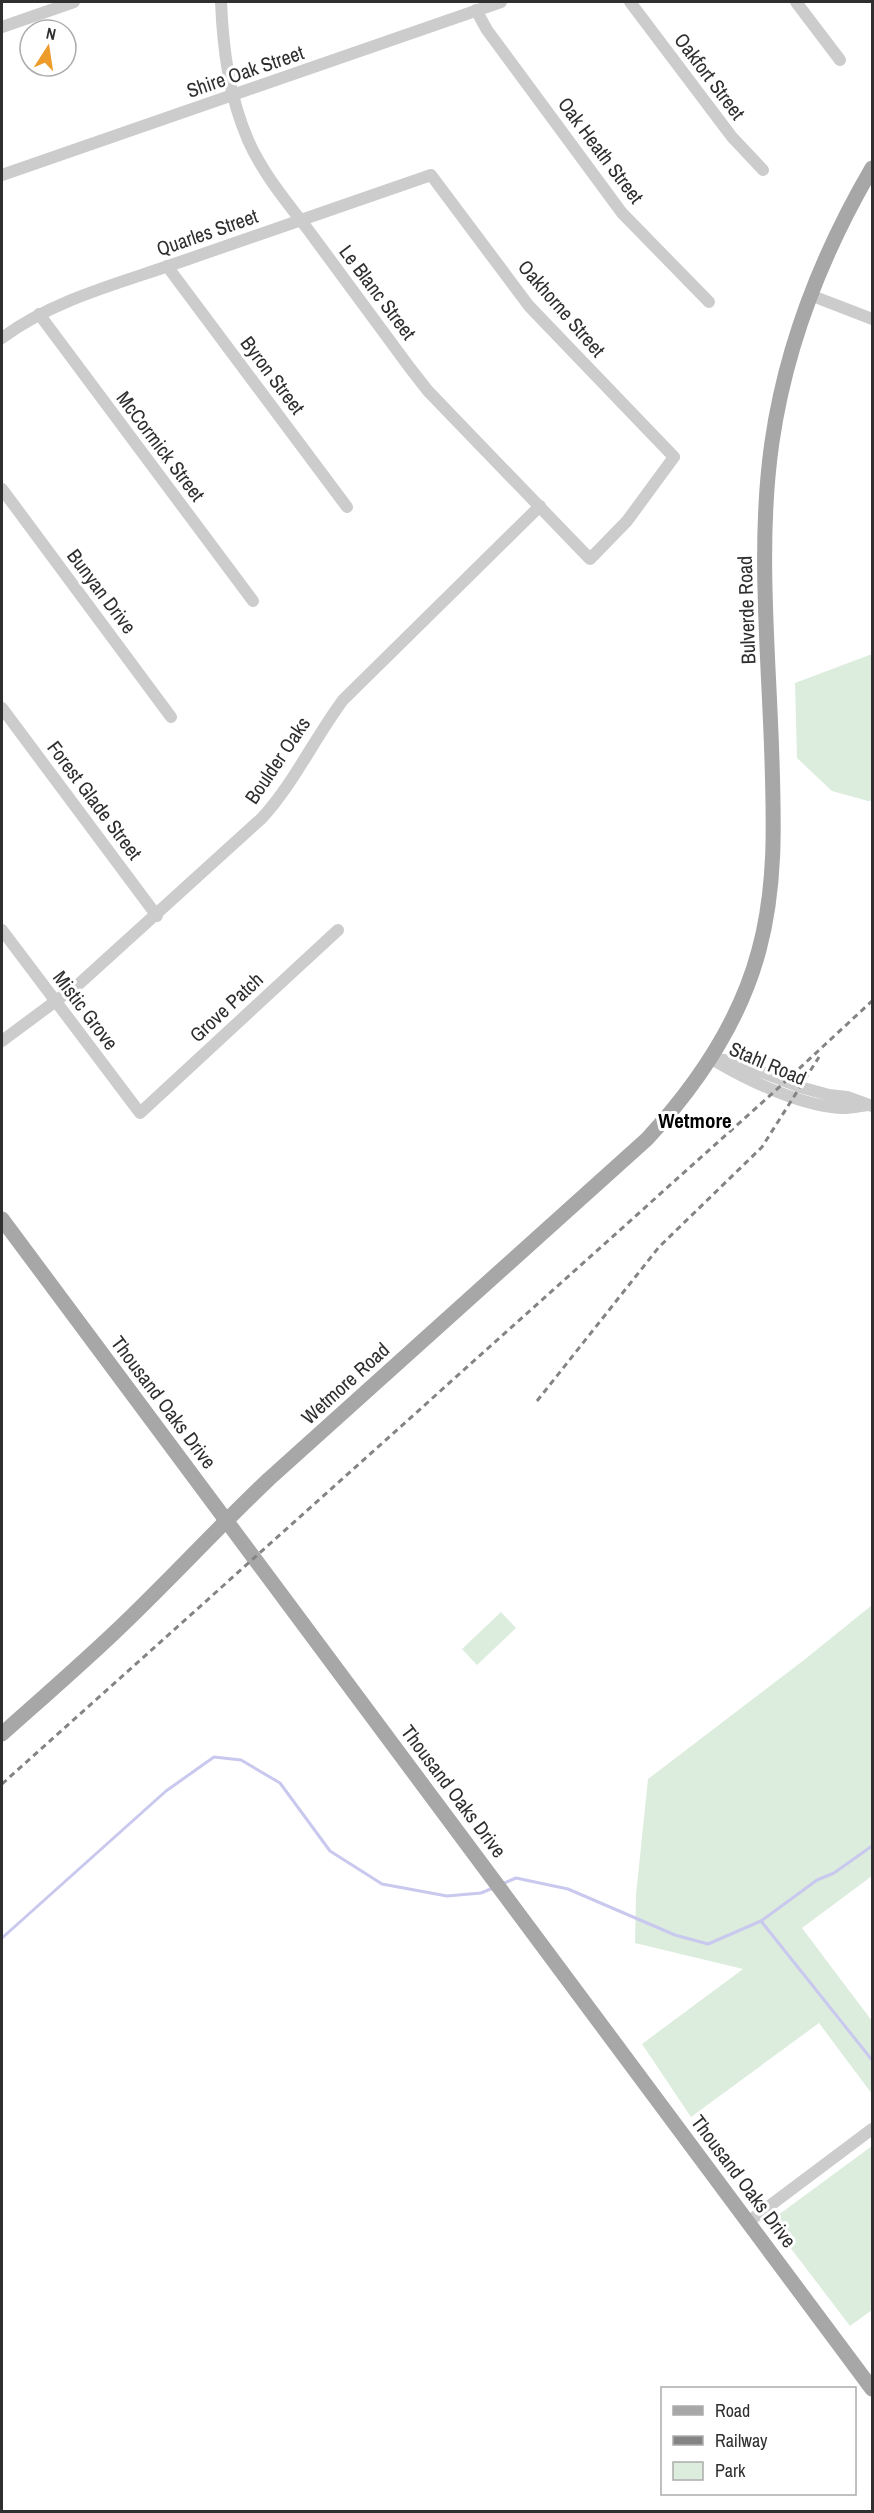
<svg xmlns="http://www.w3.org/2000/svg" width="874" height="2513" font-family="'Archivo Narrow',sans-serif">
<rect width="100%" height="100%" fill="#fff"/>
<g fill="#dcedde">
<path d="M872,654V801H868L832,791L797,758L795,683Z"/>
<path d="M872,1605V1876L802,1928L872,2021V2094L819,2023L691,2117L642,2044L743,1969L635,1943L636,1895L648,1779L804,1660Z"/>
<path d="M501,1612L516,1628L477,1665L462,1649Z"/>
<path d="M872,2146V2310L850,2326L770,2221Z"/>
</g>
<g fill="none" stroke-linecap="round" stroke-linejoin="round">
<g stroke="#c9c8ee" stroke-width="3">
<path d="M502,1884L516,1878L568,1889L675,1935L708,1944L761,1921L817,1880L834,1873L872,1846"/>
<path d="M761,1921L872,2060"/>
<path d="M2,1938L166,1791L214,1757L241,1760L280,1783L330,1851L382,1884L447,1896L481,1893L493,1888"/>
</g>
<g stroke="#ccc" stroke-width="12">
<path d="M630,2L732,137L763,170"/>
<path d="M796,2L840,60"/>
<path d="M476,10L487,30L622,213L709,302"/>
<path d="M2,27L74,2"/>
<path d="M2,175L501,2"/>
<path d="M167,266L347,507"/>
<path d="M810,295L872,319"/>
<path d="M39,314L253,601"/>
<path d="M2,338C53,300 117,284 177,263C262,234 346,204 431,175L529,306L674,457L627,521L590,559L428,391L410,368C376,322 343,277 309,231C287,202 263,174 248,140C229,96 223,49 221,2"/>
<path d="M2,489L171,717"/>
<path d="M2,708L157,916"/>
<path d="M2,930L140,1113L338,930"/>
<path d="M2,1041L80,983L262,818C294,783 314,739 343,700L540,506"/>
<path d="M710,1058L737,1062L800,1087L829,1095L847,1097L872,1106"/>
<path d="M717,1062C751,1082 804,1107 844,1108C851,1108 860,1106 867,1105"/>
<path d="M748,2222L872,2129"/>
</g>
<g stroke="#a7a7a7" stroke-width="15">
<path d="M2,1219L872,2389"/>
<path d="M2,1734C39,1701 77,1668 114,1633C167,1583 216,1529 269,1479L647,1139C697,1085 740,1022 759,950C776,887 774,825 772,761C769,657 757,545 772,442C786,345 823,252 872,168"/>
</g>
<g stroke="#848484" stroke-width="3" stroke-dasharray="6 4.5" stroke-linecap="butt">
<path d="M537,1401L659,1247L762,1147L819,1057"/>
<path d="M2,1784L775,1091L872,1001"/>
</g>
</g>
<g text-anchor="middle" dominant-baseline="central" stroke-width="6" stroke-linejoin="round" paint-order="stroke">
<g font-size="20" fill="#2f2f2f" stroke="#fff">
<text transform="translate(245 71) rotate(-19)">Shire Oak Street</text>
<text transform="translate(710 76) rotate(53)">Oakfort Street</text>
<text transform="translate(601 150) rotate(53)">Oak Heath Street</text>
<text transform="translate(207 232) rotate(-19)">Quarles Street</text>
<text transform="translate(378 292) rotate(53)">Le Blanc Street</text>
<text transform="translate(562 308) rotate(49)">Oakhorne Street</text>
<text transform="translate(273 375) rotate(53)">Byron Street</text>
<text transform="translate(161 446) rotate(53)">McCormick Street</text>
<text transform="translate(102 591) rotate(53)">Bunyan Drive</text>
<text transform="translate(746 610) rotate(-92)">Bulverde Road</text>
<text transform="translate(277 760) rotate(-56)">Boulder Oaks</text>
<text transform="translate(95 800) rotate(53)">Forest Glade Street</text>
<text transform="translate(226 1007) rotate(-43)">Grove Patch</text>
<text transform="translate(86 1010) rotate(53)">Mistic Grove</text>
<text transform="translate(768 1063) rotate(23)">Stahl Road</text>
<text transform="translate(345 1383) rotate(-42)">Wetmore Road</text>
<text transform="translate(164 1402) rotate(53)">Thousand Oaks Drive</text>
<text transform="translate(454 1791) rotate(53)">Thousand Oaks Drive</text>
<text transform="translate(744 2181) rotate(53)">Thousand Oaks Drive</text>
</g>
<g font-size="21" font-weight="bold" fill="#000" stroke="#fff">
<text x="695" y="1120">Wetmore</text>
</g>
</g>
<rect width="874" height="2513" fill="none" stroke="#2f2f2f" stroke-width="6"/>
<rect x="661" y="2387" width="195" height="108" fill="#ffffff" stroke="#acacac" stroke-width="1.5"/>
<rect x="673" y="2406" width="30" height="9" fill="#a7a7a7" stroke="#acacac" stroke-width="1.5"/>
<text x="715" y="2417" font-size="18" fill="#2f2f2f">Road</text>
<rect x="673" y="2436" width="30" height="9" fill="#848484" stroke="#acacac" stroke-width="1.5"/>
<text x="715" y="2447" font-size="18" fill="#2f2f2f">Railway</text>
<rect x="673" y="2462" width="30" height="18" fill="#dcedde" stroke="#acacac" stroke-width="1.5"/>
<text x="715" y="2477" font-size="18" fill="#2f2f2f">Park</text>
<g transform="translate(48 48) rotate(12)"><circle r="28" fill="#ffffff" stroke="#acacac" stroke-width="1.5"/>
<path d="M0-4.5L10 22L0 15L-10 22Z" fill="#ed9b2a"/>
<text y="-9" font-size="16" font-weight="bold" text-anchor="middle" fill="#2f2f2f">N</text>
</g>
</svg>
